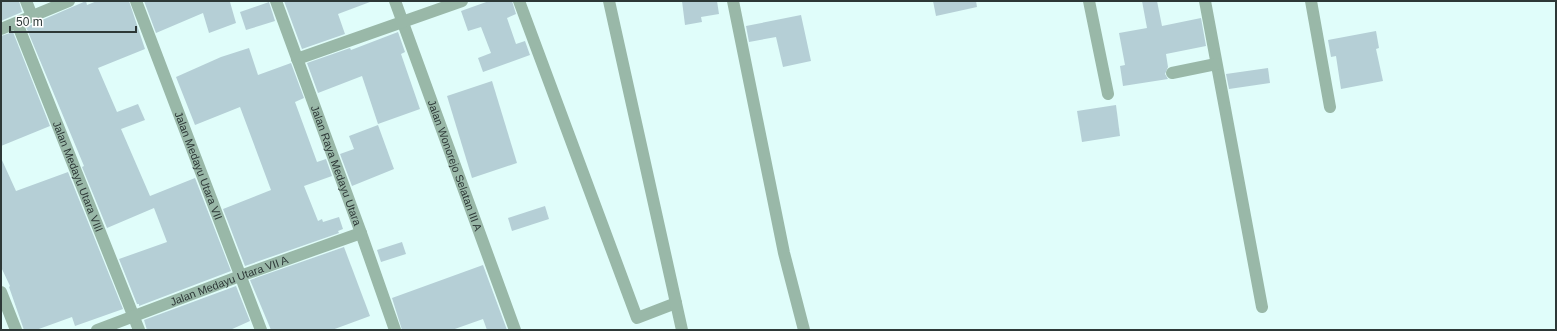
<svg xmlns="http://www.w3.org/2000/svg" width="1557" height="331" font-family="Arial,sans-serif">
<rect width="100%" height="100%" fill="#e0fdfa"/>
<g fill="#b5cfd6">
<path d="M1,1H19L22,12L1,21Z"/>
<path d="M86,1L87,5L97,1H129L145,49L98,68L117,112L138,104L145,120L121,129L150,196L195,178L231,271L139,306V304H137L119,259L167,242L154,208L107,228L82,167L84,166L26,27Z"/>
<path d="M144,1H232L230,2L236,23L209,33L203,13L156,33Z"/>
<path d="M284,1H370V2L338,14L345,34L302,49Z"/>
<path d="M489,1H512L516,14L507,18L516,44L525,41L530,55L483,72L478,58L491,53L481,27L468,31L461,11Z"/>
<path d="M682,1H717L719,14L701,17L702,22L685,25Z"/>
<path d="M933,1H976L977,7L936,16Z"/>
<path d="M1142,1H1157L1162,26L1201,18L1206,46L1166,54L1168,67L1165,74L1168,79L1123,86L1120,66L1125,65L1119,33L1147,28Z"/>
<path d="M269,2L275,21L246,30L240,12Z"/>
<path d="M801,15L811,61L783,67L776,37L749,42L746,26Z"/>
<path d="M1376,31L1379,48L1376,49L1383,81L1341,89L1336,56L1331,57L1328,40Z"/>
<path d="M13,32L50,126L1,146V36Z"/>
<path d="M398,32L405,52L401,54L420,109L378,124L362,76L318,93L307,63L350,48L351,50Z"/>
<path d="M249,48L258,75L291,63L304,98L295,102L317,162L326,159L332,176L304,186L318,221L322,219L323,222L339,217L343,229L338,231L339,233L245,266L223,209L271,190L240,107L195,125L176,77L221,57Z"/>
<path d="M1268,68L1270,83L1229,89L1226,74Z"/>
<path d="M492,81L517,163L472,178L447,96Z"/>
<path d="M1116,105L1120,136L1082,142L1077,111Z"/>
<path d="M378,125L394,169L352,186L340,154L354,149L349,136Z"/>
<path d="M1,158L16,191L68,172L123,309L75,326L72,317L36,330H24L9,287L10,286L1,267Z"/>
<path d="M545,206L549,219L512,231L508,218Z"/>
<path d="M402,242L406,254L381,262L377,250Z"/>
<path d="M344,247L370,316L332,330H271L250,280Z"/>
<path d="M483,265L507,330H487L483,319L452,330H402L392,298Z"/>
<path d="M236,286L250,321L230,330H147L144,320Z"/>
</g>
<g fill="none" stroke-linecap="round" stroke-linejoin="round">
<g stroke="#99b8a8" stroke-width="12">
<path d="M26,1L32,16"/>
<path id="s1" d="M136,1L261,330"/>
<path id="s2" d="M276,1L361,233L395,330"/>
<path id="s3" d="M395,1L515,330"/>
<path d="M519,1L637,318L676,303"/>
<path d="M609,1L682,330"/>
<path d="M733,1L784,253L804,330"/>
<path d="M1089,1L1108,94"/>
<path d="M1205,1L1262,307"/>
<path d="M1311,1L1330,107"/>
<path id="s4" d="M17,23L139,330"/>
<path d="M1,29L69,1"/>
<path d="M297,59L462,1"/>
<path d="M1172,73L1216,64"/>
<path d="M1,292L16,330"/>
<path id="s5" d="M97,330L240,276L361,233"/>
</g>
</g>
<g text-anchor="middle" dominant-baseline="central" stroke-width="3" stroke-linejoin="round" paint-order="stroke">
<g font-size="11" fill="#2d3837" stroke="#fff">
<text stroke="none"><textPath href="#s2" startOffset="175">Jalan Raya Medayu Utara</textPath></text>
<text stroke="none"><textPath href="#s3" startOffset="175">Jalan Wonorejo Selatan III A</textPath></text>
<text stroke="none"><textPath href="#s1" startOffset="176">Jalan Medayu Utara VII</textPath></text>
<text stroke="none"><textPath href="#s4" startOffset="165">Jalan Medayu Utara VIII</textPath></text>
<text stroke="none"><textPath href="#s5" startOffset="141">Jalan Medayu Utara VII A</textPath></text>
</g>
</g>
<rect width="1557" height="331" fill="none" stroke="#2d3837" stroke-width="4"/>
<path d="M10 26v6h126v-6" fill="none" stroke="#2d3837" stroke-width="2"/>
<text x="16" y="26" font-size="12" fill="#2d3837" stroke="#ffffff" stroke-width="3" paint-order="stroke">50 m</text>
</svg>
